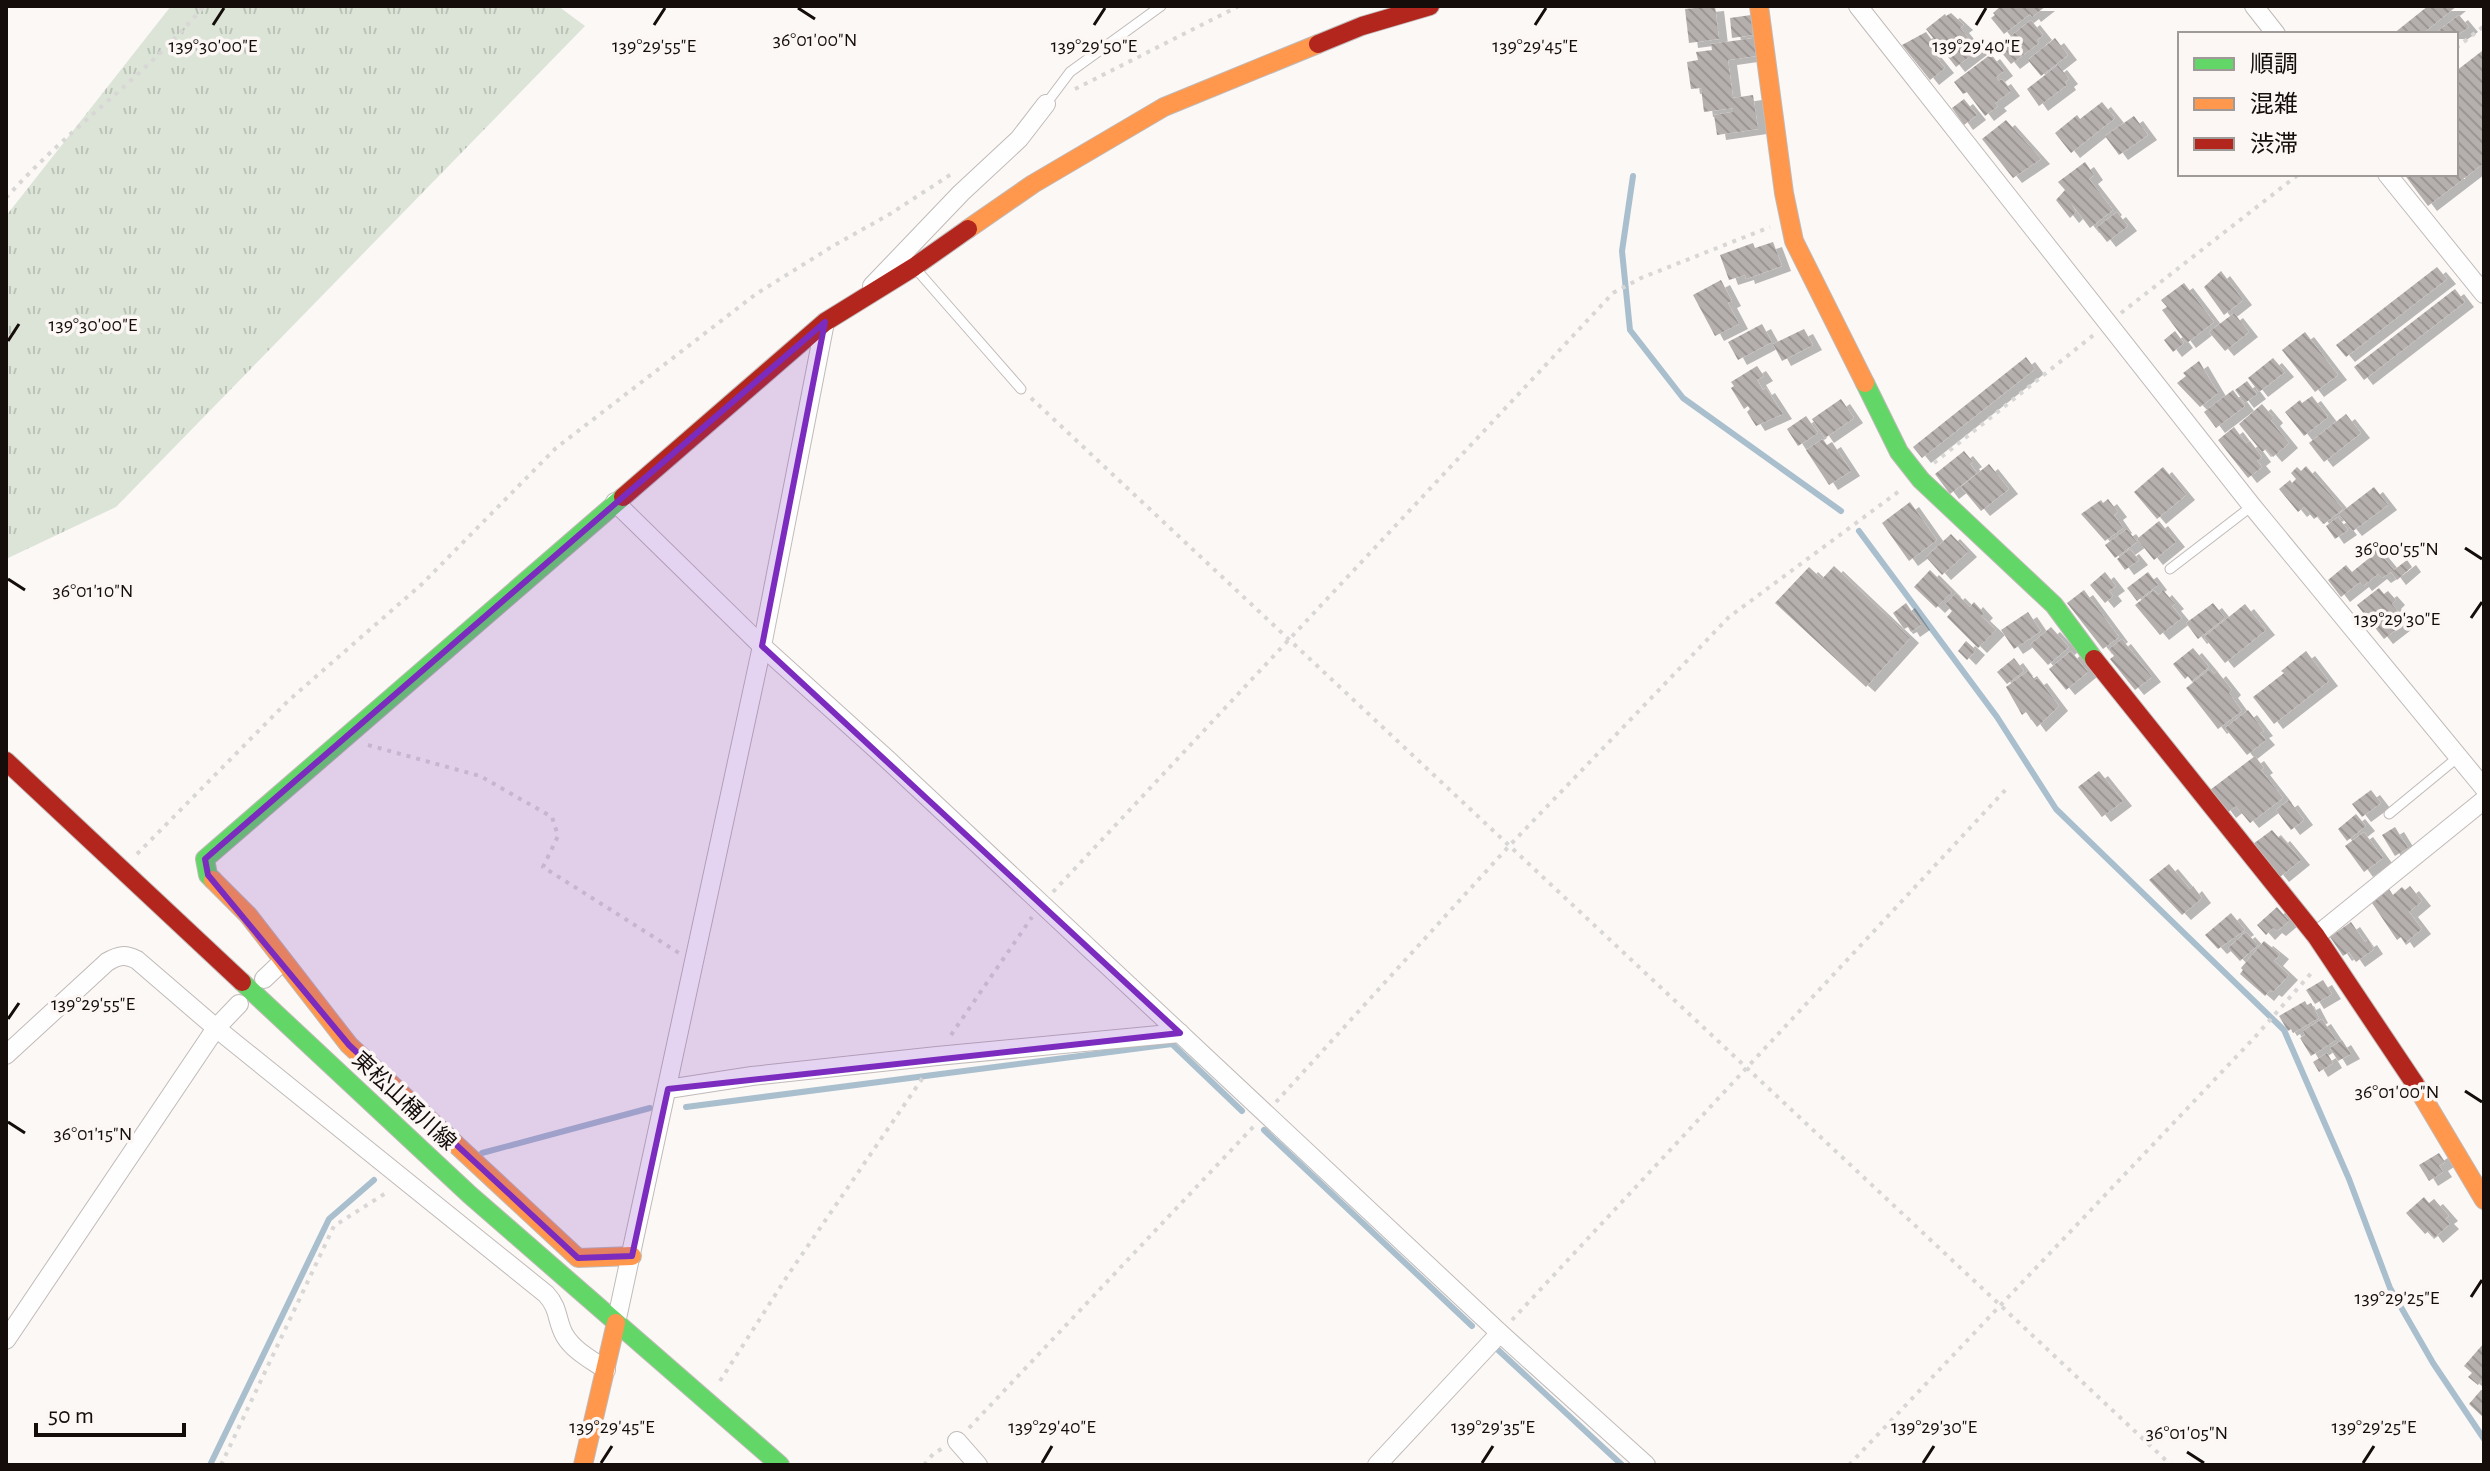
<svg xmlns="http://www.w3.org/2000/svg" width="2490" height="1471" font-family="'Alegreya Sans','Noto Sans JP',sans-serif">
<defs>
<pattern id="grass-tufts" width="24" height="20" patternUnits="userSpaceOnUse" patternTransform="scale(2)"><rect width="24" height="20" fill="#dbe4d7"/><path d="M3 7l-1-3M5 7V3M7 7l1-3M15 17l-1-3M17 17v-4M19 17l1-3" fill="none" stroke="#bbc2b7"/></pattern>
<pattern id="building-back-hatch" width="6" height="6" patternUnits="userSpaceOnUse" patternTransform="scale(2)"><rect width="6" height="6" fill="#b5b0ad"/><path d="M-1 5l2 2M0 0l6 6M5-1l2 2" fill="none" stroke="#9b9694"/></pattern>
<filter id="shadow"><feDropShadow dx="9" dy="5" stdDeviation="0" flood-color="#0004"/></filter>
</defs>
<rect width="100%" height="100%" fill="#fbf8f6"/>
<path fill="url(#grass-tufts)" d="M171,6H558L585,26L116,507L6,559V216Z"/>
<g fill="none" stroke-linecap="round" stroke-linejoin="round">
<g stroke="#a9bfcd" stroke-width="6">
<path d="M1633,176L1622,251L1630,330L1683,398L1841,511"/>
<path d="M1859,531L1997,717L2056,809L2284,1030L2349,1179L2390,1288L2433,1363L2484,1439"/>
<path d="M686,1107L1172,1044L1242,1111"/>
<path d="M1264,1130L1472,1326"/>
<path d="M482,1153L650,1108"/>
<path d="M1496,1348L1622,1465"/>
<path d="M210,1465L329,1219L374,1180"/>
</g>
</g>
<g fill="url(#building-back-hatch)" filter="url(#shadow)">
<path d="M1715,6L1719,39L1689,43L1685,9Z"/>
<path d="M2001,6H2046L2032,17L2030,14L2004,34L1991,18L1995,15L1993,13Z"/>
<path d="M2428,6H2457L2422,34H2393Z"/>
<path d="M1951,13L1964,25L1960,28L1978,50L1956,67L1926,29L1945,14L1946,16Z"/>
<path d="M1751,15L1753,35L1732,38L1730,18Z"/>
<path d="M2459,15L2469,27L2456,36V34H2434Z"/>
<path d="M2031,20L2043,35L2037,40L2039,43L2011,64L1997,47Z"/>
<path d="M1926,32L1938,48L1932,52L1945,68L1930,80L1902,45Z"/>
<path d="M1754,38L1756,56L1728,60L1733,98L1753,95L1758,129L1717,135L1714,115L1733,112V108L1704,112L1701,88L1691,89L1687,62L1698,60L1696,52L1712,50L1711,44Z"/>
<path d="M2055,38L2068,55L2041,76L2028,60Z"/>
<path d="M2482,51L2484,54V163L2428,206L2404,174H2456V71Z"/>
<path d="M1991,54L2004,71L1996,77L1999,81L2002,79L2011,91L1995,103L1998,106L1985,116L1967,92L1963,94L1954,82Z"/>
<path d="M2058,65L2069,79L2065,82L2067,85L2039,106L2027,89Z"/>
<path d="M1964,99L1977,115L1964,125L1952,108Z"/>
<path d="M2102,102L2115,118L2071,153L2055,133L2077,115L2080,119Z"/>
<path d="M2134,116L2148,135L2119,155L2105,136Z"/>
<path d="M2006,120L2041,159L2013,178L1982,139Z"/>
<path d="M2085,162L2094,175L2089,179L2113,210L2090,228L2071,203L2076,212L2070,218L2056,200L2065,190L2058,182Z"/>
<path d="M2117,212L2128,226L2107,242L2096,228Z"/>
<path d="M1773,242L1782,266L1746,279L1745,275L1729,280L1720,255L1753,243L1755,248Z"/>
<path d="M2437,267L2447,279L2346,357L2336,345Z"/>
<path d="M2221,271L2243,300L2224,315L2204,287Z"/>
<path d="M1721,280L1732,301L1728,303L1739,324L1715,336L1693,295Z"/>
<path d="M2184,283L2214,322L2187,343L2162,310L2167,307L2161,300Z"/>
<path d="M2455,289L2465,302L2364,380L2354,367Z"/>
<path d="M2234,313L2249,332L2225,351L2209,332Z"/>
<path d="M1762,324L1772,342L1738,360L1728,342Z"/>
<path d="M1804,329L1813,345L1782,361L1773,344Z"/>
<path d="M2175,331L2184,343L2173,352L2164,340Z"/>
<path d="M2305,332L2338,375L2315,392L2282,350Z"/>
<path d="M2026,357L2035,369L1922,458L1913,447Z"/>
<path d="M2273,358L2285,372L2259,392L2248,378Z"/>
<path d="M2199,361L2218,393L2200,407L2177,383L2186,376L2183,373Z"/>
<path d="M1757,366L1764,376L1757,380L1763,390L1766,388L1783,414L1756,426L1747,412L1750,409L1748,406L1744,409L1731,388L1734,386L1731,382Z"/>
<path d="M2247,381L2257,394L2245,403L2235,390Z"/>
<path d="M2233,390L2245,406L2216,428L2204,412Z"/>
<path d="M2312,396L2328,417L2304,436L2285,412L2300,400L2302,403Z"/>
<path d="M1841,399L1854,418L1825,438L1812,419Z"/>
<path d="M2262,404L2274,418L2271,421L2289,443L2273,457L2266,449L2262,452L2239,424Z"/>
<path d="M2346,414L2361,433L2324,462L2309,443Z"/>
<path d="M1806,416L1818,433L1798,446L1787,429Z"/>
<path d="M2234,427L2246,443L2250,441L2262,457L2257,461L2262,467L2248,478L2218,440Z"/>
<path d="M1823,439L1827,445L1832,442L1851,471L1829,485L1806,450Z"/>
<path d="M1964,451L1973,462L1970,464L1977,473L1950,494L1935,474Z"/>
<path d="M1989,464L2009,489L1981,511L1961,487Z"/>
<path d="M2306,466L2343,509L2324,524L2318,516L2314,519L2304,507L2298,512L2279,489L2290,480L2292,483L2296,479L2291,473L2297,467L2301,471Z"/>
<path d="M2163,467L2186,495L2157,519L2134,492Z"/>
<path d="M2374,487L2388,505L2353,531L2339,514Z"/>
<path d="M2108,499L2118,512L2114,515L2123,528L2105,541L2081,514L2101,500L2103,503Z"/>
<path d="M1910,502L1937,540L1909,561L1882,523Z"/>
<path d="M2338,517L2348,530L2335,539L2326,526Z"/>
<path d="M2159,521L2176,542L2154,560L2137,539Z"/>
<path d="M2127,529L2137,542L2115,558L2105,545Z"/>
<path d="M1951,534L1968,552L1942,575L1926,557Z"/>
<path d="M2375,547L2394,570L2407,560L2412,567L2397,580L2391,572L2382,578L2378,574L2363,586L2360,582L2341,597L2328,580L2346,565L2352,572L2373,555L2370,552Z"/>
<path d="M2130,549L2139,560L2125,570L2117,559Z"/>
<path d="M1834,566L1910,638L1866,687L1775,603L1809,567L1822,579Z"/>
<path d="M1930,570L1952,592L1936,608L1914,587Z"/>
<path d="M2105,572L2116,586L2109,591L2113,596L2105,603L2090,585Z"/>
<path d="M2148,572L2158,585L2137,601L2127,588Z"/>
<path d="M2379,588L2384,594L2388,591L2396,600L2392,604L2406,622L2384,639L2357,605Z"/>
<path d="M2084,590L2119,637L2103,649L2067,603Z"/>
<path d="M2154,590L2158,595L2163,590L2175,604L2172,606L2182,618L2160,635L2135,605Z"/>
<path d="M1956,593L1970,607L1974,602L1984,613L1981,616L1996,630L1978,648L1947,617L1952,611L1945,604Z"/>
<path d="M1906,603L1921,625L1911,632L1908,627L1904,629L1893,613Z"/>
<path d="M2213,603L2225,618L2198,639L2186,623Z"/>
<path d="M2245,604L2266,630L2225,663L2204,637Z"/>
<path d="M2028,612L2041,631L2014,649L2001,630Z"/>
<path d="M2051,627L2069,647L2048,665L2030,645Z"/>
<path d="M2122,639L2152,677L2135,690L2110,659L2114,656L2109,649Z"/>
<path d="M1966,641L1976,650L1967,660L1958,651Z"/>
<path d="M2193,648L2209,667L2192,681L2188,676L2185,679L2173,664Z"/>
<path d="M2071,651L2088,672L2066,690L2049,669Z"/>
<path d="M2306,651L2329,681L2274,724L2253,697L2284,673L2281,671Z"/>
<path d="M2014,658L2024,671L2007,684L1997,672Z"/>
<path d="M2210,669L2214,674L2217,671L2232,690L2229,693L2242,711L2218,729L2186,688Z"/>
<path d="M2028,671L2035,680L2038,678L2059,706L2037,727L2026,712L2022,715L2006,687Z"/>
<path d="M2248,710L2264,731L2260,733L2266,740L2247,755L2225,728Z"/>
<path d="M2255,756L2264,768L2261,770L2283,798L2250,823L2236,806L2227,813L2210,790Z"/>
<path d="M2099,771L2123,801L2102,817L2078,787Z"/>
<path d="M2371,790L2381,803L2362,817L2352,804Z"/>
<path d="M2289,800L2304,820L2291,830L2276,810Z"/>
<path d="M2356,814L2366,826L2347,841L2338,829Z"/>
<path d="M2395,827L2408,848L2395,856L2382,835Z"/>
<path d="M2272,830L2279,838L2281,836L2301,860L2280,877L2253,844Z"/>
<path d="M2364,832L2383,858L2364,872L2345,846Z"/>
<path d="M2169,864L2190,889L2193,886L2202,898L2182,915L2149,880Z"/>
<path d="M2410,886L2422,901L2409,912L2422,929L2405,943L2401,937L2397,940L2372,903L2389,889L2393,895L2402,887L2405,890Z"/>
<path d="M2277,907L2289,921L2277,931L2273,928L2266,935L2257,925Z"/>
<path d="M2231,913L2245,930L2218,949L2205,935Z"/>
<path d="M2351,922L2365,942L2368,940L2374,949L2356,962L2349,952L2343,956L2330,937Z"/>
<path d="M2246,932L2258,945L2240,961L2228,948Z"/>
<path d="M2264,941L2280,954L2274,961L2289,975L2273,992L2270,990L2265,996L2240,974L2243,970L2241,968Z"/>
<path d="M2323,980L2332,994L2315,1004L2306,990Z"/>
<path d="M2305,1001L2307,1005L2311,1003L2319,1018L2293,1033L2291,1029L2288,1031L2279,1016Z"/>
<path d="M2322,1019L2336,1040L2311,1056L2300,1038L2305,1035L2303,1031Z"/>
<path d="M2342,1040L2351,1054L2338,1061L2330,1048Z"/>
<path d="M2327,1053L2333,1063L2319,1072L2313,1062Z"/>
<path d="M2439,1153L2445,1162L2439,1166L2443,1172L2429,1181L2419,1165Z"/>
<path d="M2424,1197L2429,1203L2434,1199L2449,1216L2445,1219L2450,1224L2434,1238L2429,1231L2425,1234L2406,1213Z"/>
<path d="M2484,1343V1384L2481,1381L2478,1385L2468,1377L2472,1373L2464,1366Z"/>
<path d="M2481,1390L2484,1392V1418L2469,1404Z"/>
</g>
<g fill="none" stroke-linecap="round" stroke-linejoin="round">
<g stroke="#c0bab8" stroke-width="11">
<g id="lane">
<path d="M1046,104L1070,72L1161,6"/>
<path d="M915,268L1021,389"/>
<path d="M2170,569L2252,506"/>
<path d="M2389,814L2457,758"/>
</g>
</g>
<g stroke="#c0bab8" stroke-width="20">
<g id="street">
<path d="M1858,6L2252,506L2484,788"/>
<path d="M2254,6L2276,34"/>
<path d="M2387,174L2484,294"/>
<path d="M872,286L961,193L1019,139L1046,104"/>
<path d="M615,502L762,646L888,760L1500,1333L1646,1465"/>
<path d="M2316,936L2484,800"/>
<path d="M264,979L283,961"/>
<path d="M6,1055L107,962C119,955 125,954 137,960L216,1028L546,1294C560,1309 556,1321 565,1336C574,1351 592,1360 606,1370"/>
<path d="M668,1089L752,1076L937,1056L1180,1033"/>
<path d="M616,1323L762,646L825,322"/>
<path d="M6,1340L216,1028L239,1004"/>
<path d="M957,1441L978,1465"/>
<path d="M1377,1465L1500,1333"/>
</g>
</g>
<g stroke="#c0bab8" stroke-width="20">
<g id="fast">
<path d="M1865,383L1899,452L1921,480L2054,605L2094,659"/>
<path d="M213,880L208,875L205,859L623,497"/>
<path d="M242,982L470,1195L780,1465"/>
</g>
</g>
<g stroke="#c0bab8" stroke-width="20">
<g id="slow">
<path d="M1759,6L1784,193L1794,241L1865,383"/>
<path d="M968,229L1033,184L1164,107L1318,44"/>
<path d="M213,880L248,915L349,1045L578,1258L632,1256"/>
<path d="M2415,1084L2484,1200"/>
<path d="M583,1465L616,1323"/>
</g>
</g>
<g stroke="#c0bab8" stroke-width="20">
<g id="jam">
<path d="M1318,44L1362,26L1430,6"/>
<path d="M623,497L825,322L914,267L968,229"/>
<path d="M2094,659L2316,936L2415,1084"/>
<path d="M6,761L242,982"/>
</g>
</g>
<g stroke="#d8d7d6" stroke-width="4" stroke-dasharray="4 6" stroke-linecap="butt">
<path d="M2456,48L2484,26"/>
<path d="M1075,89L1239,6"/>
<path d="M6,198C67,129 145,77 204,6"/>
<path d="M2121,313L2299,174"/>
<path d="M1031,398L2171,1465"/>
<path d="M1934,463L2096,333"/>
<path d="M368,745L480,776L552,817L558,836L543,867L679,953"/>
<path d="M137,854L288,701L422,584L556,448L756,294L833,246L890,214L953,173"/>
<path d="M1053,892L1613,293L1641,278L1770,227"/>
<path d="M951,1035L1032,917"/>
<path d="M1276,1102L1510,845L1729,617L1902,489"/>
<path d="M1512,1320L2009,786"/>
<path d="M720,1381L790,1272L924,1076"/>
<path d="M969,1428L1254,1126"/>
<path d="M221,1465L334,1226L389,1191"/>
<path d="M924,1465L933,1454L943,1448"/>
<path d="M1849,1465L2255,1037L2314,970"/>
</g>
<use href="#lane" stroke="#fefefe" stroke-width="9"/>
<use href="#street" stroke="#fefefe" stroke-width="18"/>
<use href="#fast" stroke="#63d668" stroke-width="18"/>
<use href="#slow" stroke="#ff974d" stroke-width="18"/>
<use href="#jam" stroke="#b3261e" stroke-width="18"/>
</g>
<path fill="#7b2cbf" fill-opacity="0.2" stroke="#7b2cbf" stroke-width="6" stroke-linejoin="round" d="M825,322L762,646L1180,1033L668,1089L632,1256L578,1258L349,1045L208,875L205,859Z"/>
<path fill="none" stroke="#140d0a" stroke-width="3" d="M798,8L815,19M213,25L224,8M654,25L665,8M1094,25L1105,8M1535,25L1546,8M1976,25L1986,8M8,341L19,324M2465,548L2482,559M8,579L25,590M2471,618L2482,602M8,1019L19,1003M2465,1091L2482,1102M8,1122L25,1133M2471,1297L2482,1280M2187,1452L2204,1463M601,1463L612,1446M1042,1463L1052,1446M1482,1463L1493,1446M1923,1463L1934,1446M2363,1463L2374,1446"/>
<g text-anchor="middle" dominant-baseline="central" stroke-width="7" stroke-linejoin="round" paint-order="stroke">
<g font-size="22" fill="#140d0a" stroke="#fcf7f5">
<text transform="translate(404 1101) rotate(43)">東松山桶川線</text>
</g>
</g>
<g font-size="20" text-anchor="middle" fill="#140d0a" stroke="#fcf7f5" stroke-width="7" stroke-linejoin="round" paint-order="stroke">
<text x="815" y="46">36°01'00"N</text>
<text x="213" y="52">139°30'00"E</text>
<text x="654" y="52">139°29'55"E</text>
<text x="1094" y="52">139°29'50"E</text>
<text x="1535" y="52">139°29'45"E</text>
<text x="1976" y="52">139°29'40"E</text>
<text x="93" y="331">139°30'00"E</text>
<text x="2397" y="555">36°00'55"N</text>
<text x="93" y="597">36°01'10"N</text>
<text x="2397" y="625">139°29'30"E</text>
<text x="93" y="1010">139°29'55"E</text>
<text x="2397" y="1098">36°01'00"N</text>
<text x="93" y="1140">36°01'15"N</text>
<text x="2397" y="1304">139°29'25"E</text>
<text x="612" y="1433">139°29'45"E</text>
<text x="1052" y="1433">139°29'40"E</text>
<text x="1493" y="1433">139°29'35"E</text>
<text x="1934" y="1433">139°29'30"E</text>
<text x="2374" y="1433">139°29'25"E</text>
<text x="2187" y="1439">36°01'05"N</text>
</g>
<rect width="2490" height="1471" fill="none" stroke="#140d0a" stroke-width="16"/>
<rect x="2178" y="32" width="280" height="144" fill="#fcf7f5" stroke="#9f9997" stroke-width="2"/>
<rect x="2194" y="58" width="40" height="12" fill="#63d668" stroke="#9f9997" stroke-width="2"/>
<text x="2250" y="72" font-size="24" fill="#140d0a">順調</text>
<rect x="2194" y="98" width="40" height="12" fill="#ff974d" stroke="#9f9997" stroke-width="2"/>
<text x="2250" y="112" font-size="24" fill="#140d0a">混雑</text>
<rect x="2194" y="138" width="40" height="12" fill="#b3261e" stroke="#9f9997" stroke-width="2"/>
<text x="2250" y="152" font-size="24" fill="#140d0a">渋滞</text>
<path d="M36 1423v12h148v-12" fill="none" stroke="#140d0a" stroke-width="4"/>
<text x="48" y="1423" font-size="24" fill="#140d0a" stroke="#fcf7f5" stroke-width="6" paint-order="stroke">50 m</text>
</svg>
